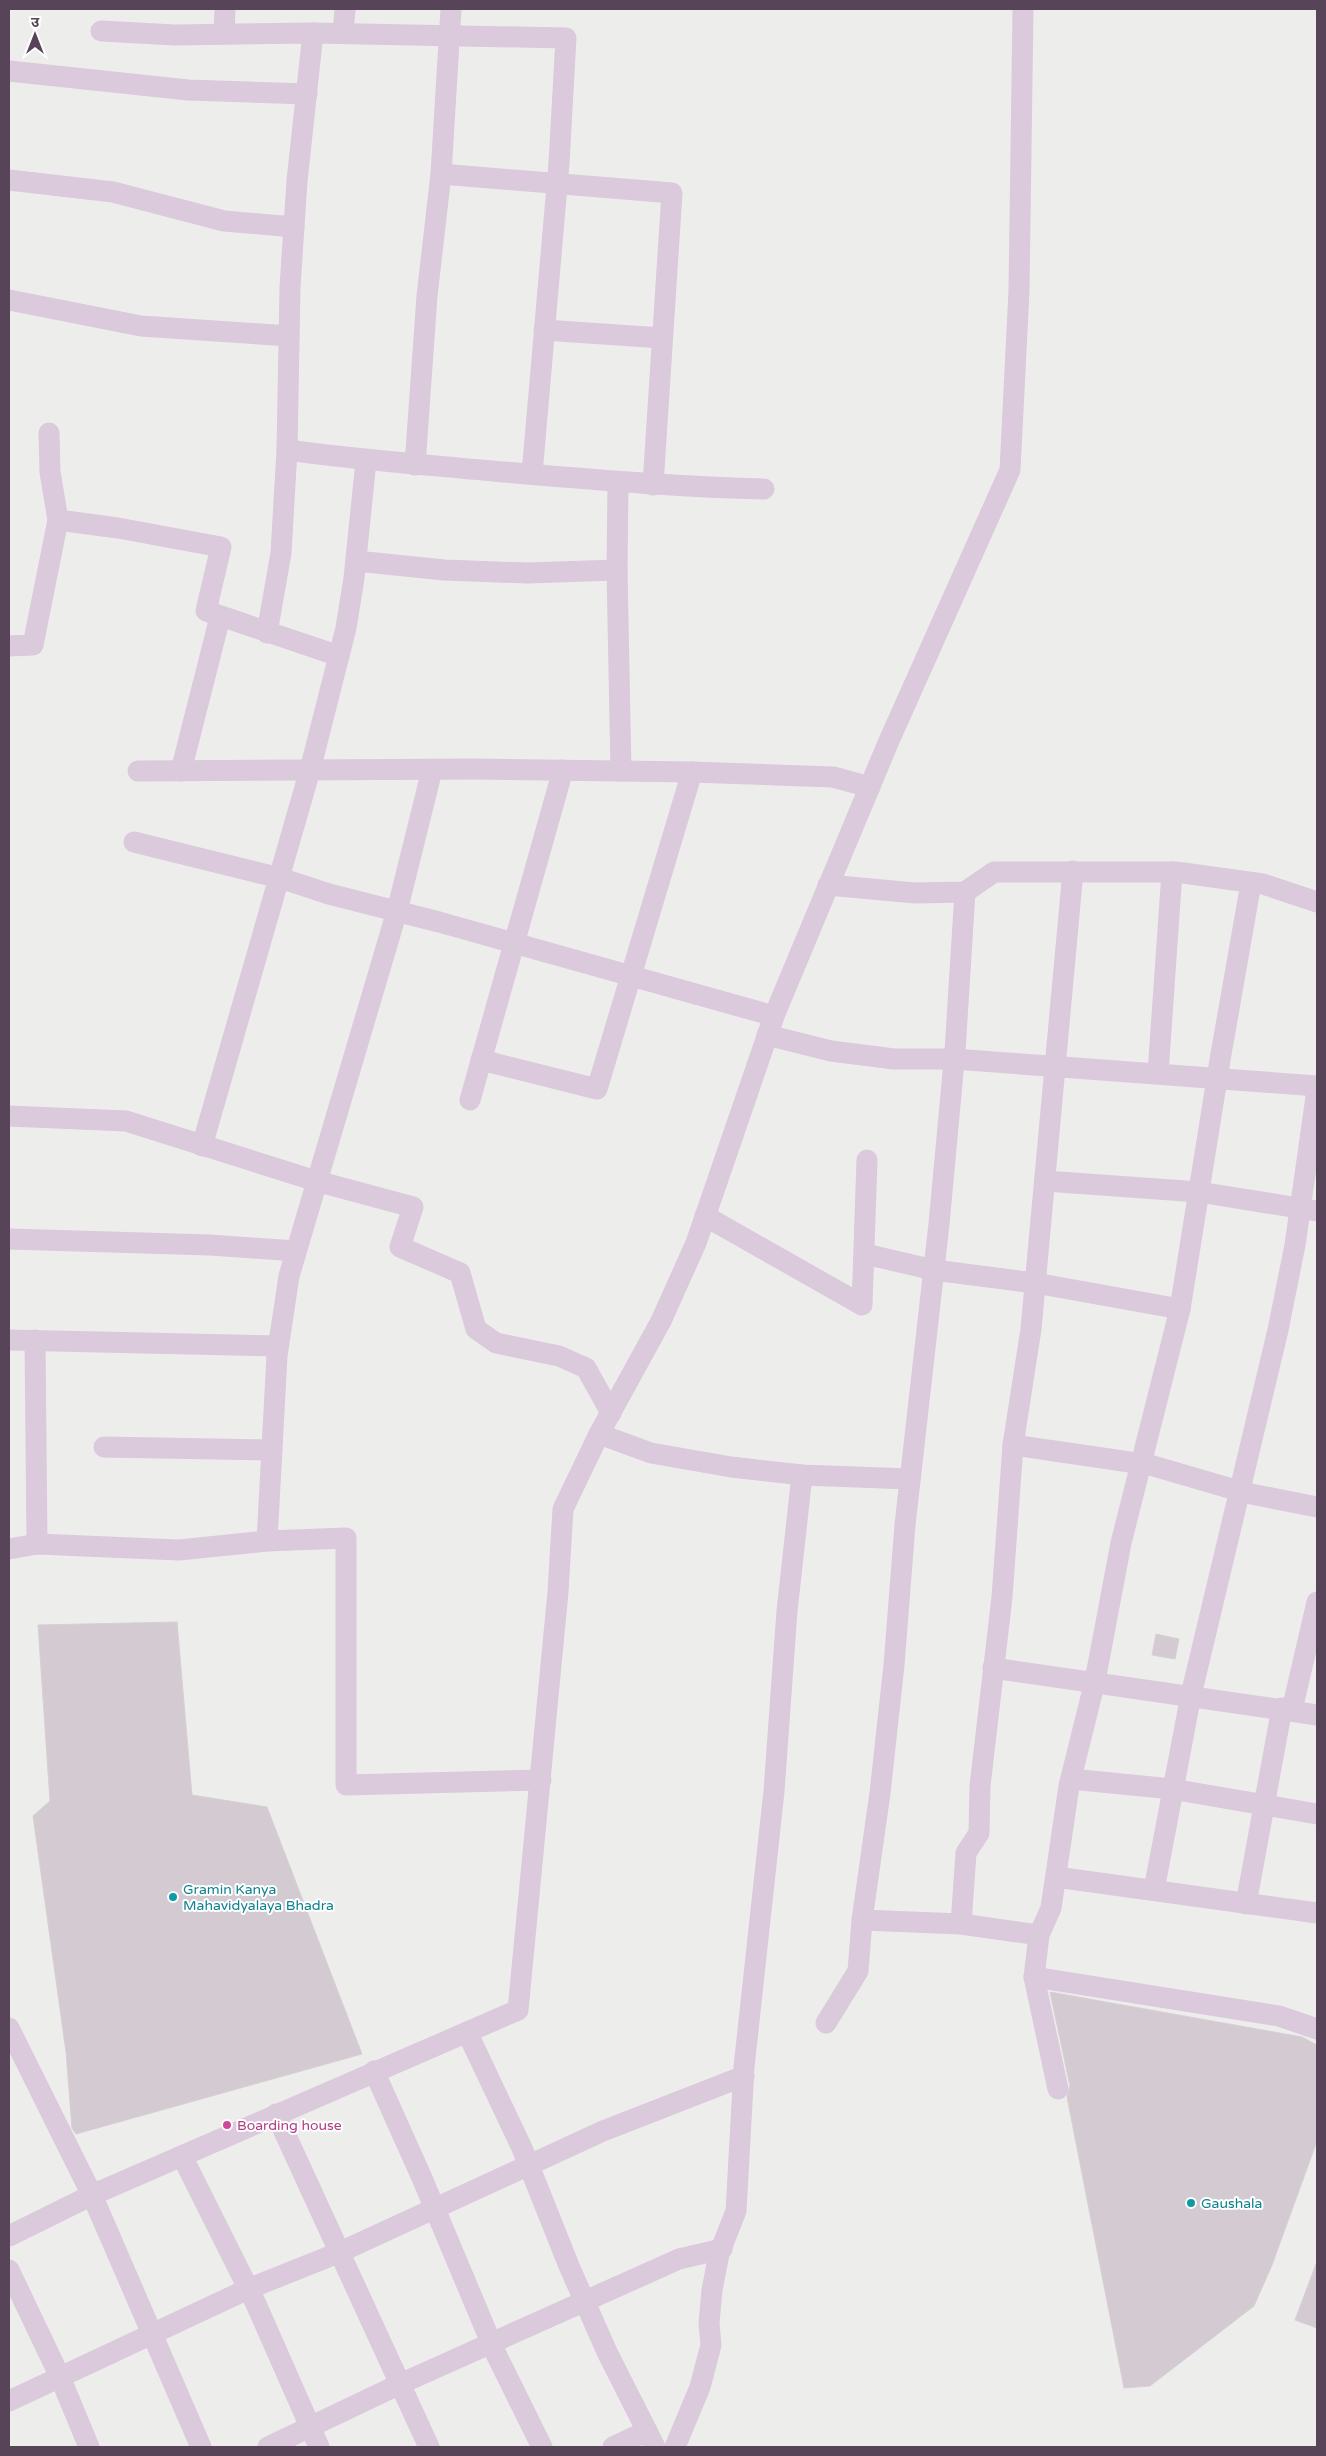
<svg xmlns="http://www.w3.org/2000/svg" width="1326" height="2456" font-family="'Varela Round','Noto Sans Devanagari',sans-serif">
<rect width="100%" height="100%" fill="#edeeeb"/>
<g fill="#d3cbd1" stroke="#d7cfd5">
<path d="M177,1622L192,1795L267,1807L362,2054L76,2134L72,2128L66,2052L33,1816L50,1801L38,1625Z"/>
<path d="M1156,1634L1179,1639L1175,1659L1152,1655Z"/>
<path d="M1050,1992L1302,2037L1317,2045V2141L1272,2265L1254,2306L1150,2386L1124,2388L1067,2097L1070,2086Z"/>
<path d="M1316,2264H1317V2328L1295,2320Z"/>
</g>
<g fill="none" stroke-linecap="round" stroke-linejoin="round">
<g stroke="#dbc9dc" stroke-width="21">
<path d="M101,31L175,35L313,33L566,38L559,163L532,474"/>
<path d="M343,33L345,9"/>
<path d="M224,34L225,9"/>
<path d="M9,71L188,90L307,94"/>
<path d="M441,174L672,193L653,485"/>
<path d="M9,180L113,192L224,221L294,227"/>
<path d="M9,300L141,326L289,336"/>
<path d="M544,330L662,338"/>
<path d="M49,433L50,472L58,520L118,528L221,547L206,611L339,656"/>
<path d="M287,450C359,460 430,465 503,472C590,479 676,487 764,489"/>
<path d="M415,465L427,296L441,174L451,9"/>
<path d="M618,483L617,570L621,771"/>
<path d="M356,561L444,570L527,573L617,570"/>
<path d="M267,633L281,553L287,450L290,287L297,181L313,33"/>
<path d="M9,646L33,645L58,520"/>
<path d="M138,771L474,769L692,772L833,777L870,787"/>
<path d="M181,771L220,617"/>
<path d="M134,842L280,878L329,894L439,922L774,1016"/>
<path d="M828,885L915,893L965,892L994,872H1176L1263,884L1317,902"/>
<path d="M767,1035L831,1051L894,1059H954L1317,1086"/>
<path d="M481,1060L597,1089L692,772"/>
<path d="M1158,1073L1172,872"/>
<path d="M470,1100L563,770"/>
<path d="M9,1116L126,1121L316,1181L413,1207L400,1247L460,1273L476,1329L496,1343L559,1356L586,1368L611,1413"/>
<path d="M202,1146L310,770L346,628L354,578L366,461"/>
<path d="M1045,1181L1199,1192L1317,1211"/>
<path d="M705,1216L862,1305L867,1160"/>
<path d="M9,1239L210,1245L296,1251"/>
<path d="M865,1254L934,1270L1035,1283L1180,1309"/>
<path d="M9,1340L278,1346"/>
<path d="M35,1340L37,1544"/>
<path d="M599,1434L651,1453L731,1467L802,1475L910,1479"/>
<path d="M1013,1445L1150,1465L1246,1493L1317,1507"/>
<path d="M104,1447L272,1450"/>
<path d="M267,1541L277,1356L289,1276L397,911L432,770"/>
<path d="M9,1549L37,1544L179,1550L267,1541L346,1538V1785L541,1780"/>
<path d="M993,1668L1317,1715"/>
<path d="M1292,1710L1317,1602"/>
<path d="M1071,1779L1172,1789L1317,1814"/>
<path d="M1056,1877L1317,1913"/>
<path d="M1154,1890L1191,1695L1278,1330L1295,1245L1317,1090"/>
<path d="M1246,1904L1282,1708"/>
<path d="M862,1920L961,1924L1039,1935"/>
<path d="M961,1924L966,1853L979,1833L980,1786L1002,1597L1013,1445L1031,1329L1073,871"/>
<path d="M1034,1977L1279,2016L1317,2029"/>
<path d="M826,2023L858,1971L862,1920L880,1793L894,1665L905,1525L939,1224L955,1051L965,892"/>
<path d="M9,2028L92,2195L201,2447"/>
<path d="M467,2032L522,2148L569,2266L607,2352L655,2447"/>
<path d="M374,2071L422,2178L495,2352L542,2447"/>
<path d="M1058,2089L1034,1977L1039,1935L1051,1908L1069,1786L1095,1681L1121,1543L1180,1309L1221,1054L1251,883"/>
<path d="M276,2114L429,2447"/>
<path d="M182,2156L256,2304L319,2447"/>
<path d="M9,2236L92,2195L518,2010L558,1592L563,1509L599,1434L661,1321L696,1243L774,1016L888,743L1010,470L1019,291L1023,9"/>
<path d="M9,2270L60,2377L89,2447"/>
<path d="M9,2401L248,2289L338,2253L603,2131L744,2076"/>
<path d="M268,2447L400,2384L679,2259L722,2249"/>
<path d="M613,2447L647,2431"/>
<path d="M675,2447L700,2387L711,2345L709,2323L712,2290L719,2254L736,2211L744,2067L774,1791L787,1611L802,1475"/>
</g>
</g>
<g fill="#0f9aa8" stroke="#fff" stroke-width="2">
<circle cx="173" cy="1897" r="5"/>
<circle cx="1191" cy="2203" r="5"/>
</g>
<circle fill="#d1479c" stroke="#fff" stroke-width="2" cx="227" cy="2125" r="5"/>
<g text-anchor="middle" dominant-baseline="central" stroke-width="4" stroke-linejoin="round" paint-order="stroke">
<g font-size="14" fill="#0d838f" stroke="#fff" text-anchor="start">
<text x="183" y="1889">Gramin Kanya<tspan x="183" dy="16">Mahavidyalaya Bhadra</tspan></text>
<text x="1201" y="2203">Gaushala</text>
</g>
<g font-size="14" fill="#b23c85" stroke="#fff" text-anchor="start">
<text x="237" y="2125">Boarding house</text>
</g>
</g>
<rect width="1326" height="2456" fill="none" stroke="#584458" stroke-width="20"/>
<g transform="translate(35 35)" stroke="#ffffff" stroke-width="4" paint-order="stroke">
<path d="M0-4L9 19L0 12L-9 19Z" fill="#584458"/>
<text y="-8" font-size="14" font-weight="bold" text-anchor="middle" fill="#584458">उ</text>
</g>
</svg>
